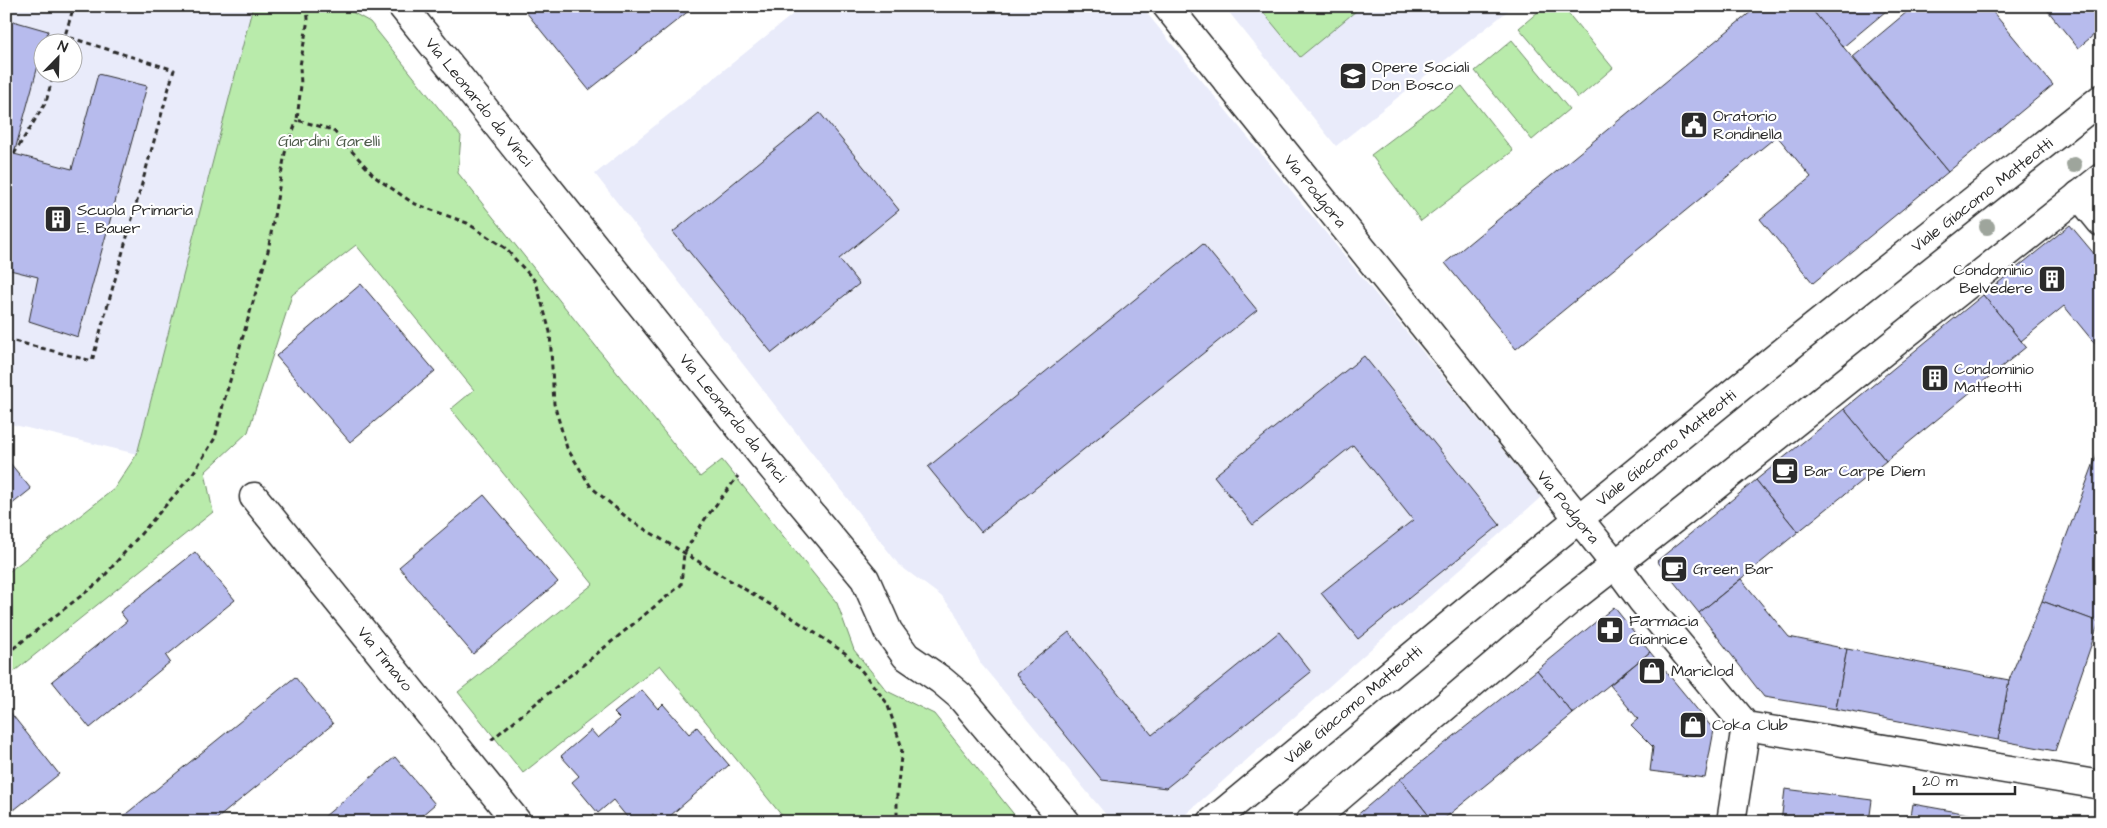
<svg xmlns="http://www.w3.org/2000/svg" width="2107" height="828" font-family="'Architects Daughter',sans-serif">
<rect width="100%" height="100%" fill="#fff"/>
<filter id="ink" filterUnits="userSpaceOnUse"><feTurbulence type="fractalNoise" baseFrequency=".02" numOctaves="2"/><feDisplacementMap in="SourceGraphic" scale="10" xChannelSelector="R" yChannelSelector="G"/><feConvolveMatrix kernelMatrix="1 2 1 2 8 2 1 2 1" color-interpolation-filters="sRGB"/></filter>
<g filter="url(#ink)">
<g fill="#e9ebfa" fill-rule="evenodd">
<path d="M6,6H253L137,454L6,423ZM42,42H72V72H42Z"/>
<path d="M803,6H1141L1541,497L1177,822H1112L981,664L954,611L941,596L899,565L595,174Z"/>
<path d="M1224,6H1514L1336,146Z"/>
</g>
<g fill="#b9ebab" stroke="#728b6b">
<path d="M253,6H332L352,12L370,22L461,136L458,173L700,477L722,460L837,603L854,650L887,691L934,714L1020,822H787L660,665L523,773L458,692L593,584L451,409L474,390L356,245L292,295L248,432L205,472L213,512L6,678V574L114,489L137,454Z"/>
<path d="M1258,6H1362L1300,57Z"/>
<path d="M1545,6H1562L1613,68L1578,98L1519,28Z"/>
<path d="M1512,40L1569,109L1532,140L1475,71Z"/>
<path d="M1462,86L1513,151L1421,221L1371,155Z"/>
</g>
<g fill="#b7bbed" stroke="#2b2b2b">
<path d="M533,6L574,7L695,6L589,90L526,12Z"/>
<path d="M1758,6H1809L1948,172L1813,283L1760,219L1811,177L1777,136L1516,349L1445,263Z"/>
<path d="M1809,6H1892L1843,47Z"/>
<path d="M1914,6H1988L2053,85L1948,172L1853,57Z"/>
<path d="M2044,6H2101V29L2078,48Z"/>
<path d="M6,19L48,31L45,42H42V51L14,154L72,169L98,74L147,86L78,337L29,321L38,277L6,269Z"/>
<path d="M820,113L899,210L839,259L859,284L772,353L673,232Z"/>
<path d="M2070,225L2101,262V351L2064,306L2021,341L1983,295Z"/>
<path d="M1203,244L1257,310L981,532L928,467Z"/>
<path d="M361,284L435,371L350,442L276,356Z"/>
<path d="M1983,295L2026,347L1886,461L1844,409Z"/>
<path d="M1364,356L1500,525L1358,639L1321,593L1413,520L1353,445L1253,525L1214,476Z"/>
<path d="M1844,409L1886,461L1798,532L1756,480Z"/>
<path d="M2101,444V623L2042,601Z"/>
<path d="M6,458L31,489L6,509Z"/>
<path d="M1756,480L1798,532L1699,613L1657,561Z"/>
<path d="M484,495L558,582L473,654L399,567Z"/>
<path d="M195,552L235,600L166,656L170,662L90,728L52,681L127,621L120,612Z"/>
<path d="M1741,579L1789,637L1847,649L1836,709L1764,697L1699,613Z"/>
<path d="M2042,601L2099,622L2055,751L1998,740L2009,680Z"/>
<path d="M1614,607L1650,652L1573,714L1537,670Z"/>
<path d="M1069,632L1152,735L1279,632L1311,672L1166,788L1102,780L1016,674Z"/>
<path d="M1847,649L2009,680L1998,740L1836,709Z"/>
<path d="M1650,652L1714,730L1705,778L1650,771L1653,747L1631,725L1638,719L1610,685Z"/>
<path d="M1537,670L1573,714L1440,822H1434L1400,779Z"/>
<path d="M295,677L333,724L213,822H116Z"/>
<path d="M642,690L658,709L663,704L689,734L697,727L729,765L663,822H660L653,814L644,822H631L613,800L598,813L572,782L579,776L561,756L591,730L598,738L620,719L614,713Z"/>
<path d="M6,707L59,774L14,810L6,800Z"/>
<path d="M395,757L435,804L414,822H318Z"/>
<path d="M1400,779L1434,822H1349Z"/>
<path d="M1785,789L1872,800L1869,822H1781Z"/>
<path d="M1913,804L2013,822H1910Z"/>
</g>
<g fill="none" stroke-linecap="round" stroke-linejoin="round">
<g stroke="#2b2b2b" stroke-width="31">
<g id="street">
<path d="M402,6L761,454L865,579L888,631L906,656L941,680L960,696L1066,822"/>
<path d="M1167,6L1615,564L1641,599L1746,726L2101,785"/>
<path d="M2079,195L2101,222"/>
<path d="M254,497L517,822"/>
<path d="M1212,822L1533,556L1794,343L2101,99"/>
<path d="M1310,822L1570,600L1680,514L2101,178"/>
<path d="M1731,822L1746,726"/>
</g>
</g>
<g stroke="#2b2b2b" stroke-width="3" stroke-dasharray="5 4" stroke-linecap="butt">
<path d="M307,6L308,19L300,66L301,85L297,120L333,130L375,177L413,203L467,223L505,248L536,282L550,332L554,404L567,448L591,487L631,521L791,617L845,653L861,670L887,703L902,748L897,792V822"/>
<path d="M63,42L74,6"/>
<path d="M14,154L46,102L54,72"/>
<path d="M6,339L92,361L174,70L65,36"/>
<path d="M6,654L99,582L192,475L215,438L224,401L268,251L285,153L297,120"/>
<path d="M491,740L681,585L684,553L705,519L738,476"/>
</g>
<use href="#street" stroke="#fff" stroke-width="28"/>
</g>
<g fill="#9ea59c">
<circle cx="2074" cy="165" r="8"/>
<circle cx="1987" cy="227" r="8"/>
</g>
</g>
<defs>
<g id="school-square" transform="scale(1.4375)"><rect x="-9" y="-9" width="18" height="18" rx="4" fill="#2b2b2b" stroke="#fff"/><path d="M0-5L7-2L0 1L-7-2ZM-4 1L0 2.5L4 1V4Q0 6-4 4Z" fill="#fff"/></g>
<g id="civic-square" transform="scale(1.4375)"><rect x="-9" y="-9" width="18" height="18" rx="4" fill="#2b2b2b" stroke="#fff"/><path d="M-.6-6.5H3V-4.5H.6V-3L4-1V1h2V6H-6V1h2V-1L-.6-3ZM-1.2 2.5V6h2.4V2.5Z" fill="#fff"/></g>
<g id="building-square" transform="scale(1.4375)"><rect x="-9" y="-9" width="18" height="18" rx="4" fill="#2b2b2b" stroke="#fff"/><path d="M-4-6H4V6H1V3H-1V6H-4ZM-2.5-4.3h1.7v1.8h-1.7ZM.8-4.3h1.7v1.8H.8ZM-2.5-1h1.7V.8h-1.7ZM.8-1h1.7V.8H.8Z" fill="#fff"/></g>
<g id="cafe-square" transform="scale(1.4375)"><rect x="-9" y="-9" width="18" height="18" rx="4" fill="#2b2b2b" stroke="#fff"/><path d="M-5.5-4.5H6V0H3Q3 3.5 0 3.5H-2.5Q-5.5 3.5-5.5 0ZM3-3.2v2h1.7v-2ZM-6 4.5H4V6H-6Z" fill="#fff"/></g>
<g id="pharmacy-square" transform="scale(1.4375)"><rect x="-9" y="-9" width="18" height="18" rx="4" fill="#2b2b2b" stroke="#fff"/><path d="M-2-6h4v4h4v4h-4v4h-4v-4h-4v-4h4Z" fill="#fff"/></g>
<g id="shop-square" transform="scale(1.4375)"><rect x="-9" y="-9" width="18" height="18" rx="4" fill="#2b2b2b" stroke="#fff"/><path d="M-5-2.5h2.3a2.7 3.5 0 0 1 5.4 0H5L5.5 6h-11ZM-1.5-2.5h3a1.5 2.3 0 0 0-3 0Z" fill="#fff"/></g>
</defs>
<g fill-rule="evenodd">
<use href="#school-square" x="1353" y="76"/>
<use href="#civic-square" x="1694" y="125"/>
<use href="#building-square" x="58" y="219"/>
<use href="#building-square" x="2052" y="279"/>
<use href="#building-square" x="1935" y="378"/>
<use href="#cafe-square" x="1785" y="471"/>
<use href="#cafe-square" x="1674" y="569"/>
<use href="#pharmacy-square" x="1610" y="630"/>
<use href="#shop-square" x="1652" y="671"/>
<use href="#shop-square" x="1693" y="725"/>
</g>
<g text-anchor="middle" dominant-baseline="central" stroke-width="4.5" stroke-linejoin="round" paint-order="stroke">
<g font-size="16" fill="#2b2b2b" stroke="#fff" text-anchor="start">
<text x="1372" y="67">Opere Sociali<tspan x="1372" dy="18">Don Bosco</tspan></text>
<text x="1713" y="116">Oratorio<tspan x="1713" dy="18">Rondinella</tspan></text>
<text x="77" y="210">Scuola Primaria<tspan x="77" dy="18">E. Bauer</tspan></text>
<text x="2033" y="270" text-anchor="end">Condominio<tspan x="2033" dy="18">Belvedere</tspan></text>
<text x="1954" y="369">Condominio<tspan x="1954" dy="18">Matteotti</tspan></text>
<text x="1804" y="471">Bar Carpe Diem</text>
<text x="1693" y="569">Green Bar</text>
<text x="1629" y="621">Farmacia<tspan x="1629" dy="18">Giannice</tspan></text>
<text x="1671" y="671">Mariclod</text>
<text x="1712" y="725">Coka Club</text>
</g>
<g font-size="16" fill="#2b2b2b" stroke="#fff">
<text transform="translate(479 102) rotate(51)">Via Leonardo da Vinci</text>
<text transform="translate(1315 191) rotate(51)">Via Podgora</text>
<text transform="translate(1982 195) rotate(-38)">Viale Giacomo Matteotti</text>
<text transform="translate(733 418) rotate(51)">Via Leonardo da Vinci</text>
<text transform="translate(1666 448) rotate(-39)">Viale Giacomo Matteotti</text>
<text transform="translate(1568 507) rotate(51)">Via Podgora</text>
<text transform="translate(385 659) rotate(51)">Via Timavo</text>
<text transform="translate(1353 705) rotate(-40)">Viale Giacomo Matteotti</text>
</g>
<g font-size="16" fill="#4e5b4b" stroke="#fff">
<text x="329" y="141">Giardini Garelli</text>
</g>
</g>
<rect width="2107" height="828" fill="none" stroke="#fff" stroke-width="25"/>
<rect x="12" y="12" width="2082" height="803" fill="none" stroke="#2b2b2b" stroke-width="2" filter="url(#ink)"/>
<g transform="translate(58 58) rotate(23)"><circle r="24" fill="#ffffff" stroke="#aaaaaa"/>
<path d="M0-4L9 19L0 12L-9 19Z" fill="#2b2b2b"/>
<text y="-8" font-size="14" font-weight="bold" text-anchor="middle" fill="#2b2b2b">N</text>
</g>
<path d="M1914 786v8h101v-8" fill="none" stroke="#2b2b2b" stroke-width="2.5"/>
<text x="1922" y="786" font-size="15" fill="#2b2b2b" stroke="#ffffff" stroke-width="4" paint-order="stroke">20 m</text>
</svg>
